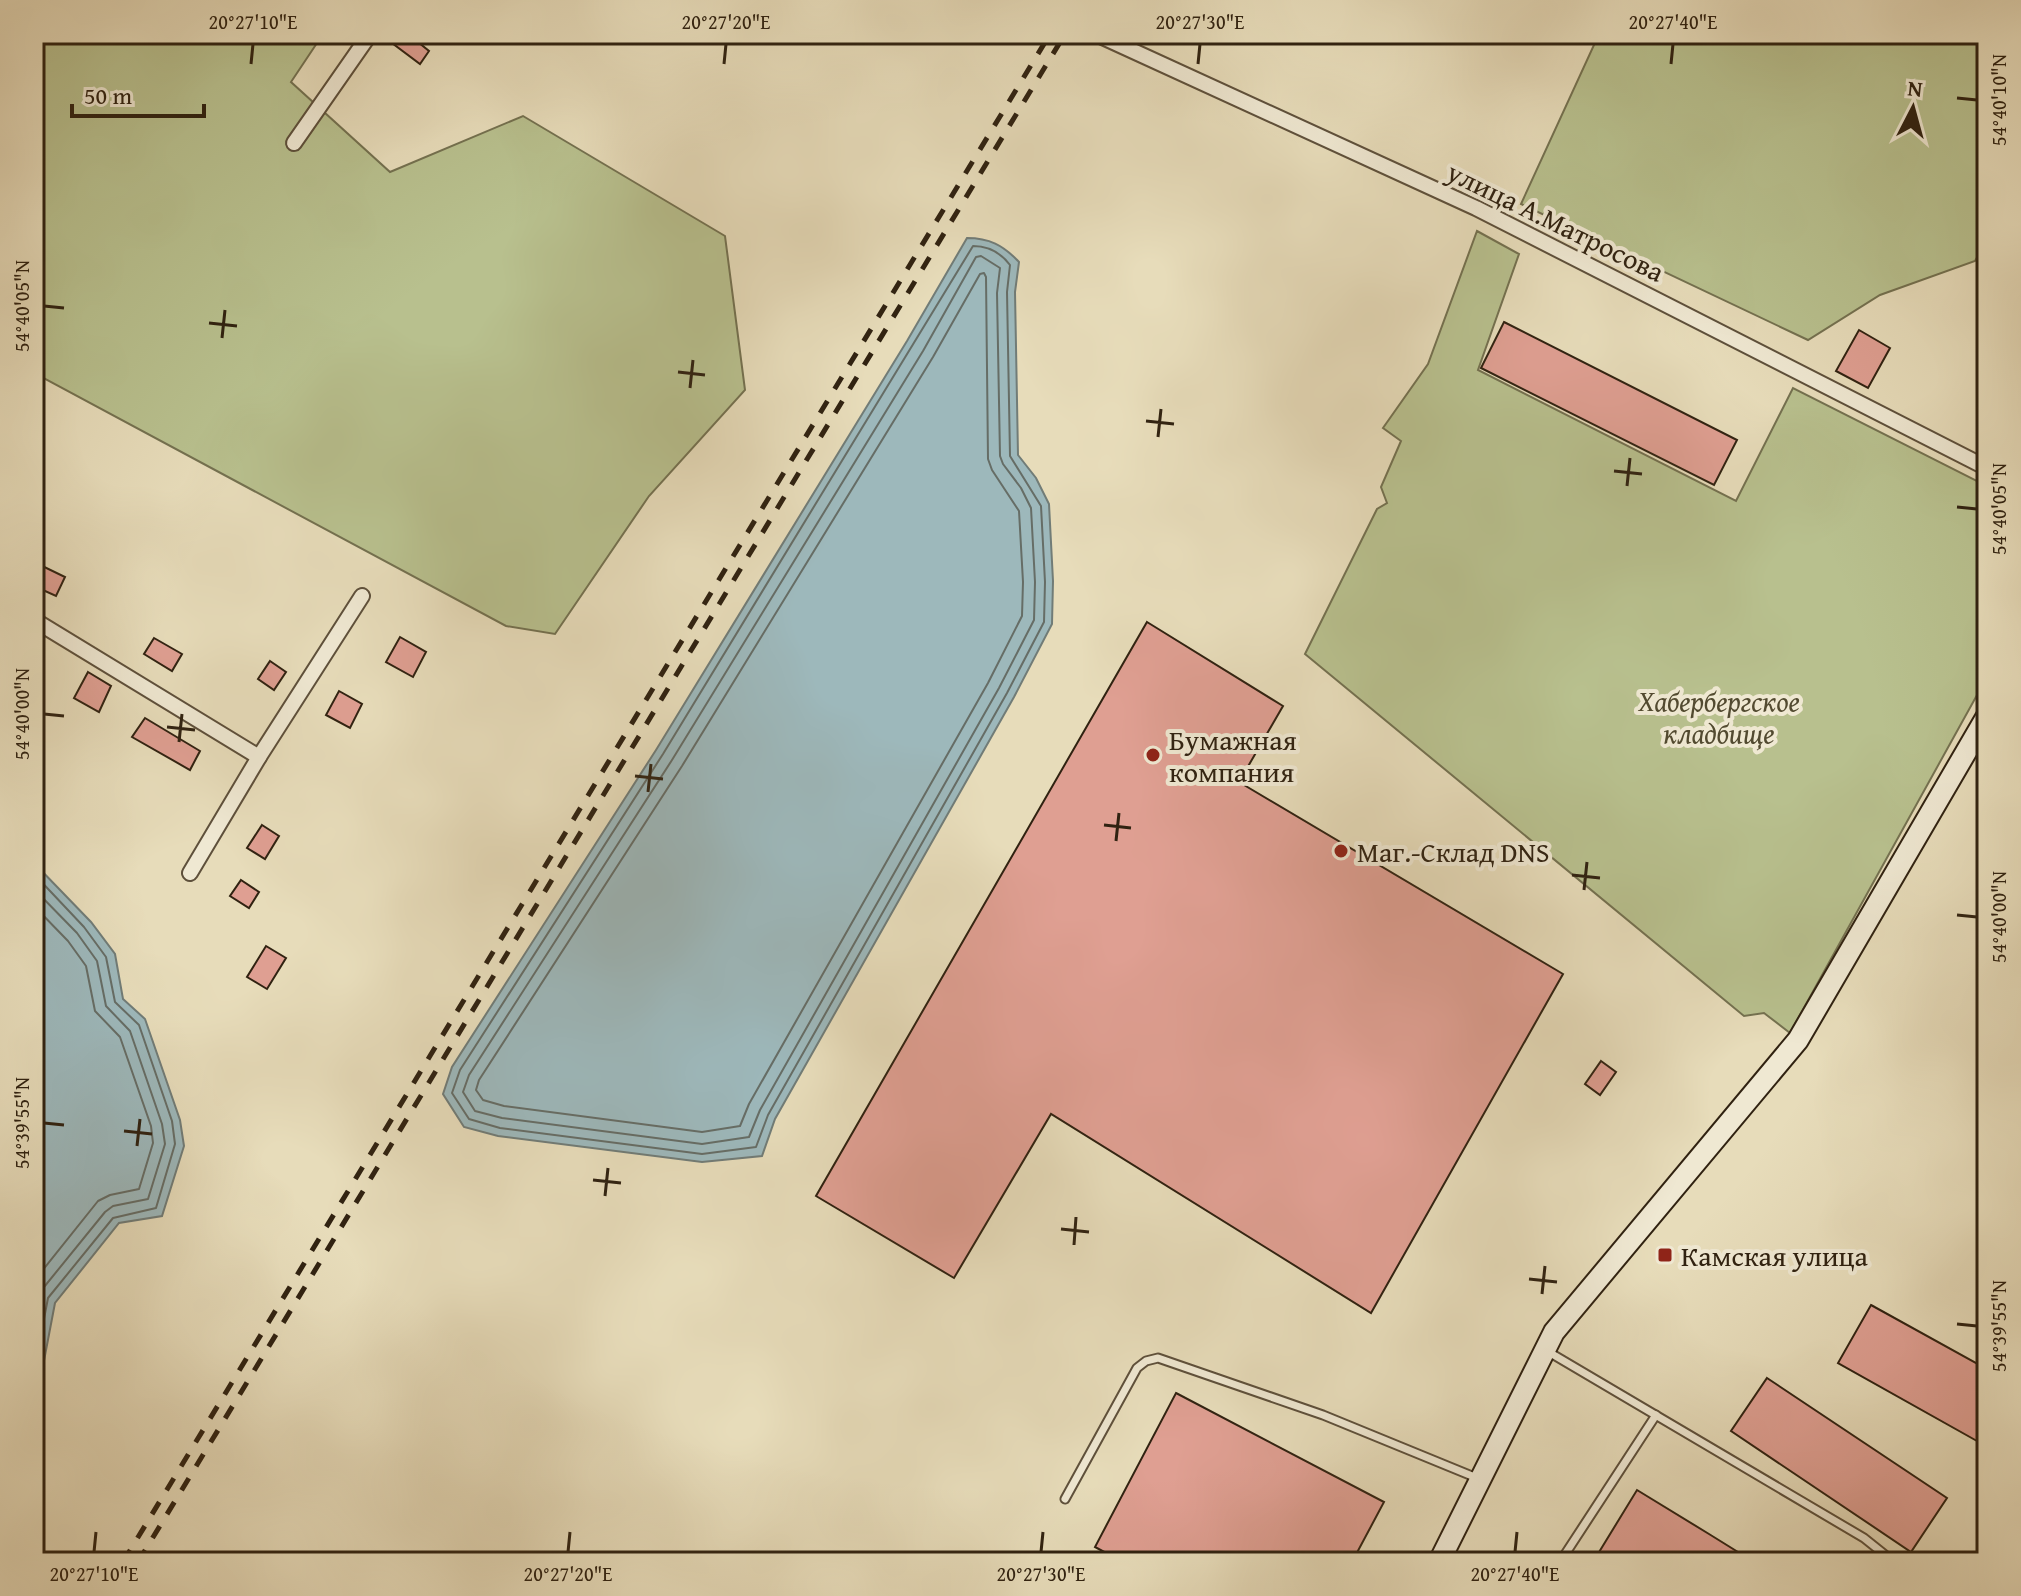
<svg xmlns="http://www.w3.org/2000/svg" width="2021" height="1596" font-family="'Gentium Book Plus',serif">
<rect width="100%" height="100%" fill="#e7dcba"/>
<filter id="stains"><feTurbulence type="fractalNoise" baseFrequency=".0025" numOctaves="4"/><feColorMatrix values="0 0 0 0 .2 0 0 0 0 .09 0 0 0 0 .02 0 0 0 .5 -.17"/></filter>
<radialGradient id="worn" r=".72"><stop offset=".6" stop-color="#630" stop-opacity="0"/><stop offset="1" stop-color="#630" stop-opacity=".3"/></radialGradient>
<g fill="#b8c08e" stroke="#747150" stroke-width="2">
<path d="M34,34H323L291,82L390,172L523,116L725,236L745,390L649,496L555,634L506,626L34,373Z"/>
<path d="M1599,34H1987V240L1975,261L1880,295L1808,340L1521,204Z"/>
<path d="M1477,231L1519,254L1478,370L1736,501L1793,388L1987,486V677L1790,1033L1764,1013L1744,1016L1305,654L1377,509L1387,503L1381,487L1401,441L1383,428L1428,364Z"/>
</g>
<g fill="#9db8bb" stroke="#717c77" stroke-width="2">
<path d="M967,238C989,238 1003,245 1019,262L1015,292L1018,455L1036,478L1049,504L1053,581L1052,624L1014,697L775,1119L762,1156L702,1162L498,1136L464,1127L443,1094L452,1067L656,750L907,341Z"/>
<path d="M34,863L91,922L115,954L123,999L145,1019L180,1120L184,1146L162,1216L119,1223L55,1303L39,1387L34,1396Z"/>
</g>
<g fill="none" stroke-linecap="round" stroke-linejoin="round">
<g stroke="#666d66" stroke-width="2">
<path d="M973,246C988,246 1001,253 1010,265L1007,292L1010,456L1041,506L1045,582L1044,622L1007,693L768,1115L756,1147L702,1154L500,1128L469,1119L452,1093L460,1070L663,754Z"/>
<path d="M981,256L1000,268L997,293L1000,456L1003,464L1021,488L1031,508L1035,582L1034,620L999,688L760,1110L749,1137L702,1144L502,1118L475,1111L463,1092L469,1075L672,760L923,351L976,257Z"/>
<path d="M980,274L984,273L986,277L988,459L992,470L1019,511L1023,582L1022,616L988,683L749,1104L740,1126L702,1132L504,1106L483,1100L476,1090L479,1080L682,766L933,357Z"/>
<path d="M34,874L84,927L106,957L115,1002L139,1025L172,1121L175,1144L156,1208L113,1218L48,1298L34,1371"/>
<path d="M34,889L77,933L97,961L106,1006L130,1031L162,1124L165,1144L148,1199L113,1206L105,1212L40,1292L34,1315"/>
<path d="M34,906L68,941L86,966L95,1011L120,1037L151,1126L153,1143L139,1189L110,1195L98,1201L34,1281"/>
</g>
</g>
<g fill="#df9f92" stroke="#302211" stroke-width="2">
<path d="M399,34H424L418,42L429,51L420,64L392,43Z"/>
<path d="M1504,322L1737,440L1714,485L1481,368Z"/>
<path d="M1859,330L1890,348L1868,388L1836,371Z"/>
<path d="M34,562L65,577L56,596L34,586Z"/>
<path d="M1147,622L1283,706L1239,782L1563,974L1371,1313L1051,1114L954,1278L816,1196Z"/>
<path d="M400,637L426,652L413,677L386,662Z"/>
<path d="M154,638L182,654L172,671L144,654Z"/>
<path d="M270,661L286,672L274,690L258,679Z"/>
<path d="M88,672L111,686L99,712L74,698Z"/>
<path d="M339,691L362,704L350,728L326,715Z"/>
<path d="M145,718L200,751L190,770L132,737Z"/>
<path d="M262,825L279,836L265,859L247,848Z"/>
<path d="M241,880L259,892L249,908L230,896Z"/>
<path d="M266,946L286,958L267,989L247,977Z"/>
<path d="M1601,1061L1616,1072L1600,1095L1585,1084Z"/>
<path d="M1871,1305L1987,1369V1424L1977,1441L1838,1363Z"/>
<path d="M1767,1378L1947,1498L1911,1552L1731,1431Z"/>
<path d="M1176,1393L1384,1502L1352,1562H1123L1095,1547Z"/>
<path d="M1637,1490L1709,1534L1754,1562H1593Z"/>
</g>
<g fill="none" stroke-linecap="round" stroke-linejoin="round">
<g stroke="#5e503b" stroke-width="11">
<g id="lane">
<path d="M1547,1351L1864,1538L1894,1562"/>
<path d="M1065,1499L1137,1368L1146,1361L1158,1358L1323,1415L1477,1478"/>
<path d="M1560,1562L1656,1415"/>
</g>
</g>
<g stroke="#5e503b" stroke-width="18">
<g id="street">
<path d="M1096,34L1476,208L1987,468"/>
<path d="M294,143L370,34"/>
<path d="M34,620L259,757"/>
<path d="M190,873L259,757L362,596"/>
</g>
</g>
<g stroke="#302211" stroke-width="24">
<path id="secondary" d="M1439,1562L1554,1332L1798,1040L1987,716"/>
</g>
<use href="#lane" stroke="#efe8d2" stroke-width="7"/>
<use href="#street" stroke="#efe8d2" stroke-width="14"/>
<use href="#secondary" stroke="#efe8d2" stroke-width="20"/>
<g stroke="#302211" stroke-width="5" stroke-dasharray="14 14" stroke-linecap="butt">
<path d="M123,1562L1050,34"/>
<path d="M138,1562L1065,34"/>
</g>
</g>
<path fill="none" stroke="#302211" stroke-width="3" d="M251,64L253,44M724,64L726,44M1198,64L1200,44M1671,64L1673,44M1957,98L1977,100M44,306L64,308M209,323L237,326M222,338L225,310M678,372L705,375M690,388L693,360M1146,421L1174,424M1158,437L1161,409M1614,471L1642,474M1627,486L1630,458M1957,507L1977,509M44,714L64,716M167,727L195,730M179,742L182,714M635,776L663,779M648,792L651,764M1104,825L1131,828M1116,841L1119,813M1572,875L1600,878M1584,890L1587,862M1957,915L1977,917M44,1123L64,1125M124,1131L152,1134M137,1146L140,1119M593,1180L621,1183M605,1196L608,1168M1061,1229L1089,1232M1074,1245L1076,1217M1529,1279L1557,1282M1542,1294L1545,1266M1957,1324L1977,1326M94,1552L96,1532M568,1552L570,1532M1041,1552L1043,1532M1515,1552L1517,1532"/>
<g fill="#8f2418" stroke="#efe8d2" stroke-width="3">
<circle cx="1153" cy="755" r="8"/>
<circle cx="1341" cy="851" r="8"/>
<rect x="1657" y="1247" width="16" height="16" rx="4"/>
</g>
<g text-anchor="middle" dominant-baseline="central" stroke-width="8" stroke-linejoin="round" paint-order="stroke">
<g font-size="28" fill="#302211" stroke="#efe8d2">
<text transform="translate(1556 221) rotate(26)">улица А.Матросова</text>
</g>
<g font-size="28" font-style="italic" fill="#524a30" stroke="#efe8d2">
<text x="1719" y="700">Хабербергское<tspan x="1719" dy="32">кладбище</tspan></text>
</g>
<g font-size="28" fill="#302211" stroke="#efe8d2" text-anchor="start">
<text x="1169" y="739">Бумажная<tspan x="1169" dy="32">компания</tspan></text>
<text x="1357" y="851">Маг.-Склад DNS</text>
<text x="1681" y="1255">Камская улица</text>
</g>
</g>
<rect width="2021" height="1596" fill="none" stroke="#e7dcba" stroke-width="88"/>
<g transform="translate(1913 108) rotate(6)" stroke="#efe8d2" stroke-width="6" paint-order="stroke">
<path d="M0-6L14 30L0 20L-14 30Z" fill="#302211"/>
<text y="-12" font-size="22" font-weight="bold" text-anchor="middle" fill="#302211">N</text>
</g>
<path d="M72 104v12h132v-12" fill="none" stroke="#302211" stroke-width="4"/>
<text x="84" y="104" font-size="24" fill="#302211" stroke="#efe8d2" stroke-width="6" paint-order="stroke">50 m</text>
<rect x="44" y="44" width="1933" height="1508" fill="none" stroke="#302211" stroke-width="3"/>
<g font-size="20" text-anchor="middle" fill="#302211">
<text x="253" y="29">20°27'10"E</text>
<text x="726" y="29">20°27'20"E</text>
<text x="1200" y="29">20°27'30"E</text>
<text x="1673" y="29">20°27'40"E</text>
<text transform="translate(1999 100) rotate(-90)" y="7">54°40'10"N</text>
<text transform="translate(22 306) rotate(-90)" y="7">54°40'05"N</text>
<text transform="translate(1999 509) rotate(-90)" y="7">54°40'05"N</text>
<text transform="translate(22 714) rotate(-90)" y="7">54°40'00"N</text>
<text transform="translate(1999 917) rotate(-90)" y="7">54°40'00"N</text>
<text transform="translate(22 1123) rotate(-90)" y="7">54°39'55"N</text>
<text transform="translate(1999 1326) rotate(-90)" y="7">54°39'55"N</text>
<text x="94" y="1581">20°27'10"E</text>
<text x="568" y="1581">20°27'20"E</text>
<text x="1041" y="1581">20°27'30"E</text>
<text x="1515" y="1581">20°27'40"E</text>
</g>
<rect width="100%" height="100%" filter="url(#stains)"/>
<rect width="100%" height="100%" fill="url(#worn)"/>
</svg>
